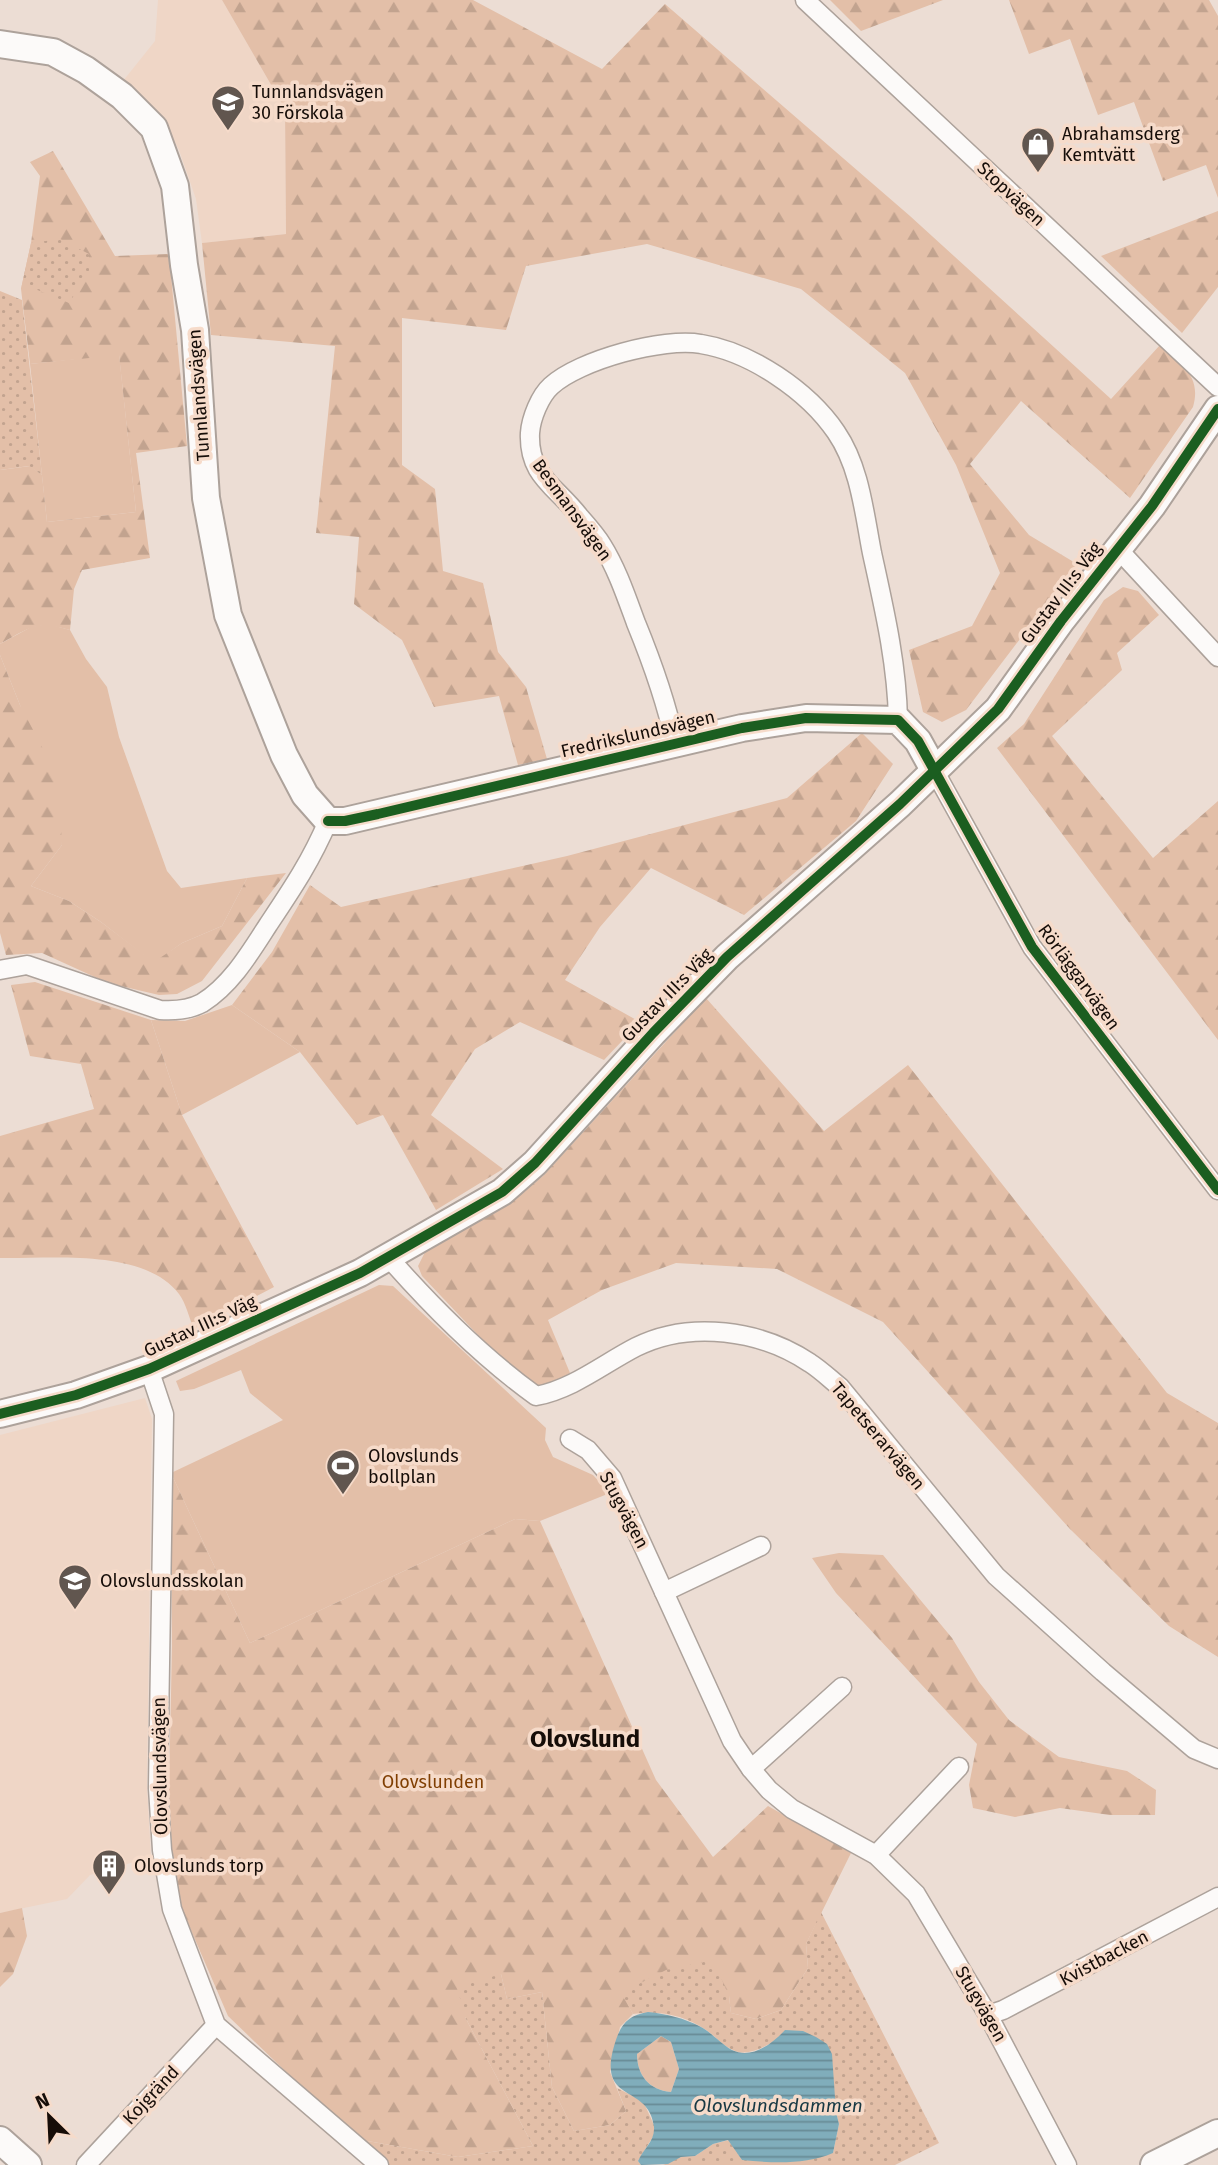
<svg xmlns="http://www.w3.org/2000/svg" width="1218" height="2165" font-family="'Fira Sans',sans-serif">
<defs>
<pattern id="forest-firs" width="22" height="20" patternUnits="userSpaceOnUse" patternTransform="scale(1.75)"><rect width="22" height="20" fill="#e3bfa8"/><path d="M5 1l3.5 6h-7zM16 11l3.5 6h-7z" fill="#c2a38f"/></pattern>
<pattern id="park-dots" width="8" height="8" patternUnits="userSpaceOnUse" patternTransform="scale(1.75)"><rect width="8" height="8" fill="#e3bfa8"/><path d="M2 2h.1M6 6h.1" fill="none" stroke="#c2a38f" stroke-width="1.8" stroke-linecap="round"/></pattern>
<pattern id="water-rules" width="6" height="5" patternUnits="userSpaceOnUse" patternTransform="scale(1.75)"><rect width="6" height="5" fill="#80adbb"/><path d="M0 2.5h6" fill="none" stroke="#688b96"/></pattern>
</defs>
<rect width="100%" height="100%" fill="#ecddd4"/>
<g fill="#efd6c6">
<path d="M158,0H222L285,109L286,234L202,243L196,199L179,150L160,115L123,81L155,41Z"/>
<path d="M145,1398L152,1419L147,1787L151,1857L90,1875L67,1899L0,1913V1435Z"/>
</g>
<g fill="#e3bfa8">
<path d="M119,354L136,512L47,522L30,364Z"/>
<path d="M48,624L70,630L86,659L107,687L119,737L167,871L181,888L247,878L222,926L182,943L154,963L101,922L69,901L31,886L62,845L20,705L0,655V644L31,627Z"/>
<path d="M232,1005L300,1052L182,1115L151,1020L185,1021Z"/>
<path d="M379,1285L393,1286L546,1428L545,1440L553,1457L593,1475L610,1493L540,1521L515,1519L250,1643L171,1473L283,1420L250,1393L241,1370L194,1389L180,1391L176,1381Z"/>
</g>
<g fill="url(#forest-firs)">
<path d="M222,0H473L602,69L665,4L910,216L1111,399L1160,345C1181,365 1202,375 1193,407L1130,498L1021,401L970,464L1029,535L1077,564L966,710L942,722L923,712L909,650L972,626L1000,573L956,465L905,373L801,289L647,244L526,266L506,330L402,318V465L435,489L443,571L483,583L498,652L526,687L547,759L518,765L499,696L434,707L402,640L354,604L359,537L316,533L335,346L211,335L202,243L286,234L285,109Z"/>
<path d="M830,0H943L861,31Z"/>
<path d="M1009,0H1209L1218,16V198L1206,165L1163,181L1134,102L1098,115L1070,39L1029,54Z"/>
<path d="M53,151L115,256L169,254L187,446L136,453L150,558L82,570L74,589L70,630C35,621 31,627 0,644V470L30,466L42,475L47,522L136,512L119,355L30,364L21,289L31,243L40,176L30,162Z"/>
<path d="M1218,211V287L1182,333L1101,256Z"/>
<path d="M1123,587L1138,591L1159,615L1117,653L1122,670L1052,736L1153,858L1218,801V1040L997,748L1024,724L1104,600Z"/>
<path d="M0,655L20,705L53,768L59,794L62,845L31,886L69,901L101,922L154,962L182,943L222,926L247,878L286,873L202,981L177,994L159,995L108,983L42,953L6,955L0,933Z"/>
<path d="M862,733L893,764L856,821L744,915L651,868L600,927L565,980L640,1022L604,1060L520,1022L475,1049L431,1115L503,1169L436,1210L383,1115L357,1125L300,1052L232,1005L272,952L310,885L341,907L567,856L787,798Z"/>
<path d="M35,982L151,1020L182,1115L274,1287L194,1329C189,1318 186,1303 179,1294C144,1248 52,1259 0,1258V1136L94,1109L81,1064L30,1056L11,985Z"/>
<path d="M706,998L824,1131L908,1065L1167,1393L1218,1423V1657L1169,1626L1070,1529L883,1322L777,1269L676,1263L602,1290L548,1320L570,1373L536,1396L422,1276L418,1266L425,1252L508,1205L543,1176Z"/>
<path d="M171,1473L250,1643L515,1519L540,1521L656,1780L713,1857L768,1806L851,1853L806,1944L808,1968L781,2010L756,2019L731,2013L729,1996L622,1993L633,2014L620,2027L610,2072L626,2111L610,2125L574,2131L552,2087L542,1992L507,1999L501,1974L465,2017L533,2146L458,2157L356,2139L228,2016L181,1907L172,1850L169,1790L172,1646Z"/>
<path d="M839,1553L883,1555L952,1638L979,1682L1009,1720L1059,1757L1127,1771L1156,1790L1155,1815H1110L1060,1808L1015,1817L973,1808L969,1785L977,1744L836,1593L812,1558Z"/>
<path d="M22,1908L27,1936L13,1974L0,1987V1913Z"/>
<path d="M661,2036L671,2042L679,2069L671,2092C649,2090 637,2075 637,2054Z"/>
</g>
<g fill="url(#park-dots)">
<path d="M60,239L89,254V271L69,303L35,289H21L31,243Z"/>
<path d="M0,291L22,300L42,475L29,466L0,470Z"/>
<path d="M821,1912L939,2143L895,2165H663L681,2157L695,2156L713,2144L729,2140L742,2160L833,2153L839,2124L836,2112V2100L774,2041C763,2048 746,2057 733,2050C723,2046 715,2036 706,2030C685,2015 659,2010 633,2014L621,1993L666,1970L713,1960L729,1996L731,2013L756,2019L781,2010L808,1968L806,1944Z"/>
<path d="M501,1974L507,1999L542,1992L552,2087L574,2131L610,2125L626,2111L617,2088L643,2101L654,2125V2135L638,2161L641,2165H387L356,2139L458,2157L533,2146L465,2017L457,1987Z"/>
</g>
<path fill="url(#water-rules)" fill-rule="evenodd" d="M648,2012C667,2014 684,2018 701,2027C712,2033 721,2044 732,2050C752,2060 773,2043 785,2030L803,2031L816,2037L827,2044L832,2054L836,2112L839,2124L833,2153C805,2165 772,2163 742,2160L728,2140L713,2144L695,2156L681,2157L668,2164L641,2165L638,2161C643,2149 655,2141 654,2127C649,2081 592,2107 617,2037C623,2021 631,2015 648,2012ZM661,2036L671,2042L679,2069L671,2092C649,2090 637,2075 637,2054Z"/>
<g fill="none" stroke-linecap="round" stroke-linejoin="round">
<g stroke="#ada29b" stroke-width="21">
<g id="street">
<path d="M805,0L1218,387"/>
<path d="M1117,548L1218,657"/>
<path d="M675,743C666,701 652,662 636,623C626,596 617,569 602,545C596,535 587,525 579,516C556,486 528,476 530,433C531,418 540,396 551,386C579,360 664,337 701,344C751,352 808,391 836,432C860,467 864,512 872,553C884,608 897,663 898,720"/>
<path d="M934,770L1032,947L1218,1190"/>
<path d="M0,970L27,965L160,1010C175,1011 189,1010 202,1003C231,985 250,953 268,925C292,889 311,861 328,821"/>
<path d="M389,1258C433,1308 482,1357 536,1396C573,1389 603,1364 636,1347C690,1320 761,1330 810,1363C821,1370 830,1379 840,1387L996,1576L1103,1672L1194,1749L1218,1759"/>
<path d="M149,1369L164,1414L158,1788L162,1850L172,1909L216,2025L379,2165"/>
<path d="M570,1439L588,1450L612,1478L732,1741L751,1769L769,1790L792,1809L876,1855L916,1894L988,2015L1067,2165"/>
<path d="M664,1592L761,1546"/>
<path d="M751,1769L842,1687"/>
<path d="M876,1855L959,1767"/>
<path d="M988,2015L1003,2010L1218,1897"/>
<path d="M86,2165L216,2025"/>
</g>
</g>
<g stroke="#ada29b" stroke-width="30">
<g id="secondary">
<path d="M0,44L53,52L86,70L122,96L154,128L175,186L184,265L195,330L206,498L228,615L284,755L305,795L328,821H345L742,728L806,718L898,720L918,741L934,770"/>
<path d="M0,1414L76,1395L149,1369L360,1273L502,1192L535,1163L653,1033L727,957L900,804L998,709L1061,621L1152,506L1218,409"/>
<path d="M0,2140L28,2165"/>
<path d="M1154,2165L1218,2133"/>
</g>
</g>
<use href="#street" stroke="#fcfaf9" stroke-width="18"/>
<use href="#secondary" stroke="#fcfaf9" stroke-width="26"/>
<g stroke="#f6dbca" stroke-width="15">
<g id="cycleway">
<path d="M328,821H345L378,814L742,728L806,718L898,720L918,741L1032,947L1218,1190"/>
<path d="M0,1414L76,1395L149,1369L360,1273L502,1192L535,1163L653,1033L727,957L900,804L998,709L1061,621L1152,506L1218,409"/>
</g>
</g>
<use href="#cycleway" stroke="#1b5e20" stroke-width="10"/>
</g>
<defs>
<g id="school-pin" transform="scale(1.75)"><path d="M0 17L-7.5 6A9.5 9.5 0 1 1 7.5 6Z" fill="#61564f" stroke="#f6dbca"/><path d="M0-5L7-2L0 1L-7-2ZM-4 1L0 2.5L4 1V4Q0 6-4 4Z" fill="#fff"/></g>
<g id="shop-pin" transform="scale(1.75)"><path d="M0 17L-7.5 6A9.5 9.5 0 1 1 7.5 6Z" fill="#61564f" stroke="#f6dbca"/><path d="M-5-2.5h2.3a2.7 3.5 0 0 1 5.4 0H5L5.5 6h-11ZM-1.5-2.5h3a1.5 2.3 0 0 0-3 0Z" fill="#fff"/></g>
<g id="stadium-pin" transform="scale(1.75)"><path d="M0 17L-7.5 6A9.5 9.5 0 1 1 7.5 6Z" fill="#61564f" stroke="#f6dbca"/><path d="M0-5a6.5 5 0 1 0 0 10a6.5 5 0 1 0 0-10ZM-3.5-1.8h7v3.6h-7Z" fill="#fff"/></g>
<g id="building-pin" transform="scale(1.75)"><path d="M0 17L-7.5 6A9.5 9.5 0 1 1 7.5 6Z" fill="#61564f" stroke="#f6dbca"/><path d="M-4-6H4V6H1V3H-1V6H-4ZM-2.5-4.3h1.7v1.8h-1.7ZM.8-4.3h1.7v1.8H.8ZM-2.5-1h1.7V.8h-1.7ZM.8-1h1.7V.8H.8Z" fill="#fff"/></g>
</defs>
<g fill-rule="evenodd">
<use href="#school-pin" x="228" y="102"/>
<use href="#shop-pin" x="1038" y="144"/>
<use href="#stadium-pin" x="343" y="1466"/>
<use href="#school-pin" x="75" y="1581"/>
<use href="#building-pin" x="109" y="1866"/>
</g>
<g text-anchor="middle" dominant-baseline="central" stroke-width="7" stroke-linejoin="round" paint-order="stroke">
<g font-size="18" fill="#160d08" stroke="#f6dbca" text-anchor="start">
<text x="252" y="92">Tunnlandsvägen<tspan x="252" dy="21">30 Förskola</tspan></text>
<text x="1062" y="134">Abrahamsderg<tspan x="1062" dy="21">Kemtvätt</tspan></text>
<text x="368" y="1456">Olovslunds<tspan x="368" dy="21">bollplan</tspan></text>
<text x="100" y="1581">Olovslundsskolan</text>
<text x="134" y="1866">Olovslunds torp</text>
</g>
<g font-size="18" fill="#160d08" stroke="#f6dbca">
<text transform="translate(1011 194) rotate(43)">Stopvägen</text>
<text transform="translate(199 395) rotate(-94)">Tunnlandsvägen</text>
<text transform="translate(572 510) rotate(54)">Besmansvägen</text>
<text transform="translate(1061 593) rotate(-53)">Gustav III:s Väg</text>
<text transform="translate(638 734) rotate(-13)">Fredrikslundsvägen</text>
<text transform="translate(1079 977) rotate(54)">Rörläggarvägen</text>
<text transform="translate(667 995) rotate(-46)">Gustav III:s Väg</text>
<text transform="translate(200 1326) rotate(-25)">Gustav III:s Väg</text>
<text transform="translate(878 1436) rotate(50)">Tapetserarvägen</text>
<text transform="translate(624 1510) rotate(62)">Stugvägen</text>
<text transform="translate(160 1766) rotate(-91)">Olovslundsvägen</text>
<text transform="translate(1104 1958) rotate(-28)">Kvistbacken</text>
<text transform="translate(981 2004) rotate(60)">Stugvägen</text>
<text transform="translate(151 2095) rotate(-47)">Kojgränd</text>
</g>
<g font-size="18" fill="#803f03" stroke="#f6dbca">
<text x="433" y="1782">Olovslunden</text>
</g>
<g font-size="19" font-style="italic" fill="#173944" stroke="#f6dbca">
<text x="778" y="2105">Olovslundsdammen</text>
</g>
<g font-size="24" font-weight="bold" fill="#160d08" stroke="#f6dbca">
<text x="585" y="1739">Olovslund</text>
</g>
</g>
<g transform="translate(49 2116) rotate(336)" stroke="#f6dbca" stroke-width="5" paint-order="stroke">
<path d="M0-5L12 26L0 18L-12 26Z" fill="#160d08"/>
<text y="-10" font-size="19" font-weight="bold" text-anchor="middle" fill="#160d08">N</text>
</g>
</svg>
